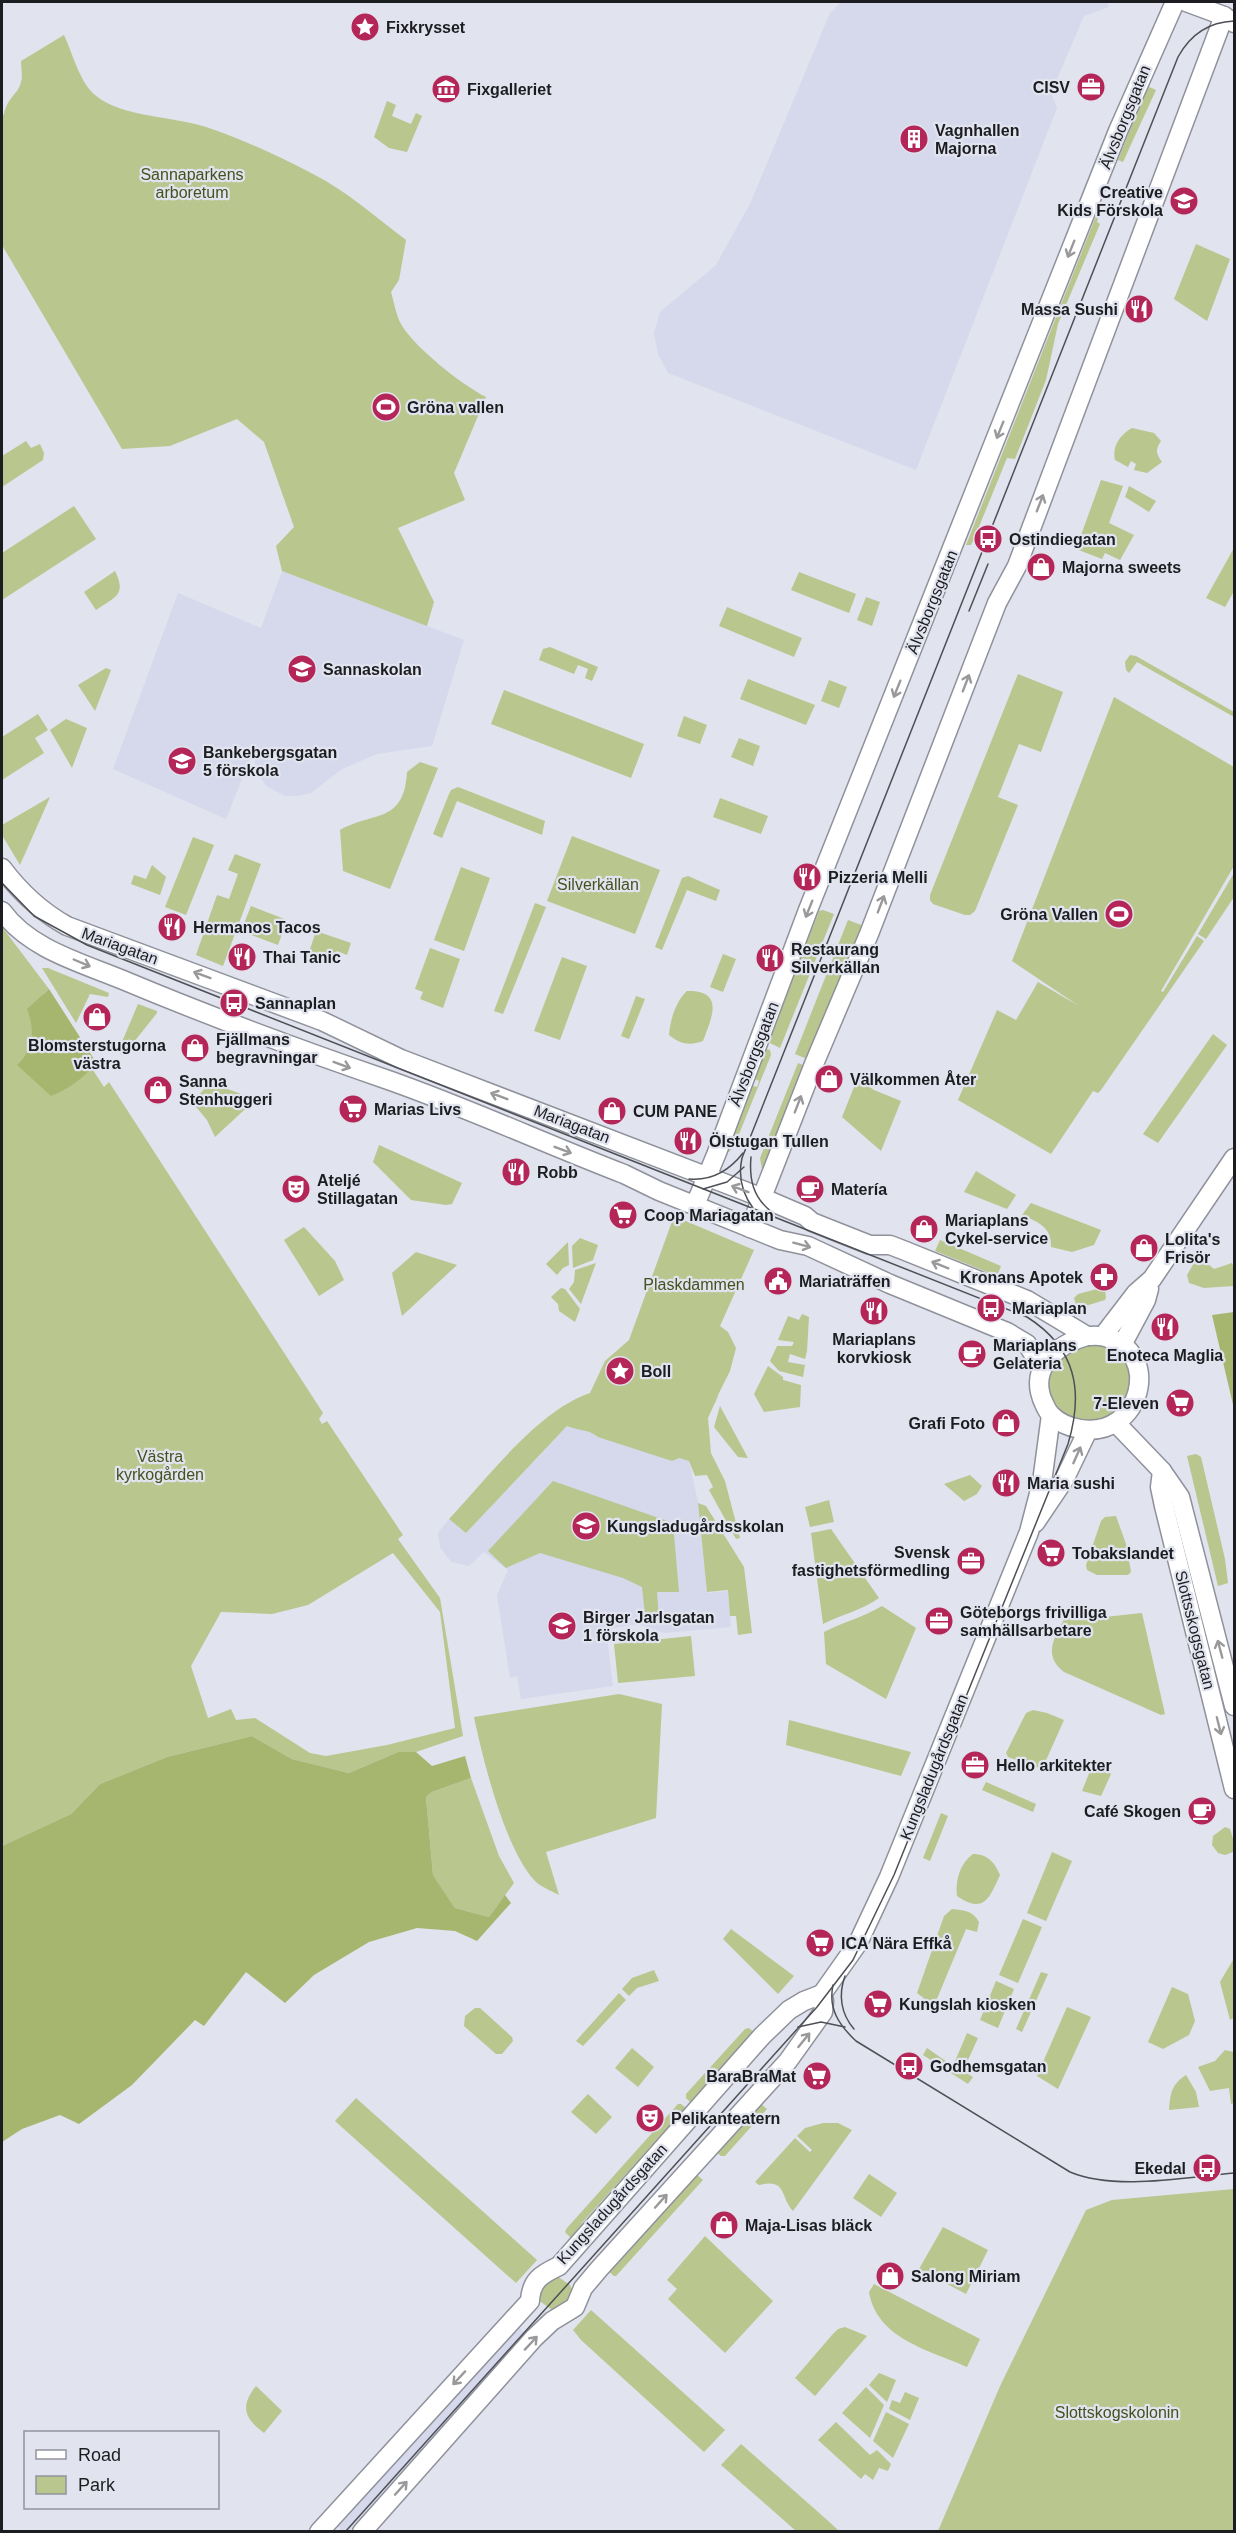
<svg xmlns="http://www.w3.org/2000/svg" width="1236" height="2533" font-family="Helvetica,sans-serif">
<rect width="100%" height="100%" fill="#e1e3ee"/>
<g fill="#d5d9eb">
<path d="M841,2H1107L1109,7L1084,16L1051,93L1057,108L916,470L668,373L658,354L654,333L660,312L716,265L750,204L830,13Z"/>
<path d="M282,571L464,640L432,746L377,754L342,769L311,793L298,796H285L266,786L255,769L254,753L252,754L226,819L113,769L178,593L261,628Z"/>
<path d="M575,1418L689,1461L698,1502L707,1593L728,1591L731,1627L664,1633L639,1624L606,1629L613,1686L521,1699L517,1676L510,1678L497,1595L508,1570L484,1552L469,1566L451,1562L440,1547L438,1533L449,1519L466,1533Z"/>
<path d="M514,2322L530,2338L357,2531H342L337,2526Z"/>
</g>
<g fill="#b9c68e" fill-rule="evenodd">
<path d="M64,35C73,54 79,81 95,95C121,118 178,116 212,129C246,141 281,157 313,174C345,190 377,218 406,240L399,280L391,292C394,302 396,315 401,324C414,347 462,385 486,397L454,473L465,500L398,528L434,602L427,626L282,571L276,546L294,527L264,442L237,419L170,446L122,449L2,245V116L4,114C8,96 18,95 21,82C23,76 21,68 21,61Z"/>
<path d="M1147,86L1156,90L1123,162L1118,160Z"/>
<path d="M387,101L396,105L392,116L411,124L416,113L422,116L407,152L389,148L374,137Z"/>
<path d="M1099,215L1097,222L1100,224L1058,324L1046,380L1015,459L1007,458L974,539L971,545H966L1096,216Z"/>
<path d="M1196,244L1230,259L1207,321L1174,299Z"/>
<path d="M1132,428L1154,433L1161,441C1155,450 1156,453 1162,462L1147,473L1134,470L1136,464L1131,461L1128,467L1115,460C1112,446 1120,435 1132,428Z"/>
<path d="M26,441L31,448L40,444L44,453L43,460L2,487V456Z"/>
<path d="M1101,480L1123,486L1109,523L1134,535L1120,560L1105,553L1102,559L1076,549Z"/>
<path d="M1129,486L1156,501L1149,512L1125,497Z"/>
<path d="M74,506L96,539L2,600V553Z"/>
<path d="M1234,548V591L1225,607L1206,598Z"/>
<path d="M115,571C127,595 115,597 96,610L84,592Z"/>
<path d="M799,572L856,594L849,613L791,590Z"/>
<path d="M866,597L880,602L872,626L857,620Z"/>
<path d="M727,607L802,638L794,657L719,626Z"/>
<path d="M550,647L598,667L592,681L585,678L588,669L578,665L574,674L539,660L543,649Z"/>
<path d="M1130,655L1136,656L1234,712V717L1137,662L1129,673L1126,670L1125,662Z"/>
<path d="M106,668L111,670L95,711L78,685Z"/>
<path d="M1018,674L1063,692L1041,752L1019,744L998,797L1018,805L975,911L970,915H965L933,904L930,900V895Z"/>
<path d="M748,679L815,705L806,725L740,699Z"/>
<path d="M829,680L847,687L839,708L821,701Z"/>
<path d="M504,690L644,744L631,778L491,724Z"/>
<path d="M1114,697L1234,767V866L1161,991L1163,992L1197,936L1204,941L1101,1090L1098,1093L1093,1091L1051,1154L958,1100L997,1010L1016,1020L1038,982L1079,1006L1012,961Z"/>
<path d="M38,714L48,730L35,738L44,753L2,780V737Z"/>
<path d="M684,716L707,725L700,744L677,736Z"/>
<path d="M66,719L87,728L72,768L50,730Z"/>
<path d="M739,738L760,746L753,766L731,757Z"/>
<path d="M420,762L438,768L390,889L343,871L340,830C374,811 404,824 407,772Z"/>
<path d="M458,787L545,821L542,835L457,801L442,838L433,834L449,794L451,790Z"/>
<path d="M50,797L20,865L2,835V825Z"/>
<path d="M720,798L768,816L761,834L713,817Z"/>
<path d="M572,836L660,870L635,934L547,901Z"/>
<path d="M193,837L214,845L186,915L165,907Z"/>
<path d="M235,854L261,864L223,966L196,955L217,895L229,899L238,874L228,870Z"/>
<path d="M152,865L166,877L160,895L131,884L134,875L146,879Z"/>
<path d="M461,867L490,878L464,951L434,940Z"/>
<path d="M1234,873V897L1206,939L1198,934Z"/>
<path d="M688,876L720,890L716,901L687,890L662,950L655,947L682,878Z"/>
<path d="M535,903L546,907L503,1014L494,1011Z"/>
<path d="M251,906L287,920L278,945L241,931Z"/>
<path d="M823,910L834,914L780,1048L768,1042L819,911Z"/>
<path d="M848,920L864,926L807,1059L795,1054Z"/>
<path d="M2,927L49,989L43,994L104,1087L109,1082L323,1413L319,1419L322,1424L327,1421L403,1535L398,1539L440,1598L463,1736L416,1752H398L349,1773L292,1759L252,1736L167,1757L100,1784L71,1814L2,1846ZM393,1553L440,1612L455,1728L387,1745L326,1756L310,1753L255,1718L236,1720L231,1709L208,1718L191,1666L221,1612L272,1614L308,1605Z"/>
<path d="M316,931L351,943L347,955L337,951L333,964L308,955Z"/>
<path d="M430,948L460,959L443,1008L420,999L423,992L415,989Z"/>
<path d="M723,954L736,959L723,992L710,987Z"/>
<path d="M562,957L587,966L560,1040L534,1031Z"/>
<path d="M42,968H48L109,993L108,997L90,994L76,1023Z"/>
<path d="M687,991C726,990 711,1019 703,1041C689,1046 680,1044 669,1035C670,1020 676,1001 687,991Z"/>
<path d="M636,996L645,999L629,1039L621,1036Z"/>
<path d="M138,1004L157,1011V1013L126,1052L121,1055L119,1049Z"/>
<path d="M1213,1034L1227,1045L1158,1143L1143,1134Z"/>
<path d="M765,1049L770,1050L771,1055L735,1144L730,1151L726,1153L750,1085L757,1087L759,1081L753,1078Z"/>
<path d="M798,1063L808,1067L763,1175L760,1158Z"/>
<path d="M859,1080L874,1090L901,1101L881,1151L842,1117L856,1082Z"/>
<path d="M210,1083L256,1099L215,1137L207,1120L192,1102Z"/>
<path d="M379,1145L462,1183L452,1204L446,1205L411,1200L373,1162Z"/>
<path d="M976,1171L1016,1195L1007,1209L964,1192Z"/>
<path d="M1031,1203L1101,1230L1094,1245L1072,1252L1051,1247C1052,1227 1038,1222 1022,1215Z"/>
<path d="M674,1216L754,1250L720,1326L728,1332L736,1348L730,1371L715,1401L719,1394L708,1418L711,1453L725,1481L740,1538L736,1539L709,1490L713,1487L707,1475L695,1476L689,1461L679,1458L672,1461L598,1437C588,1429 579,1431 567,1426L466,1533L449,1519C488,1478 537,1411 590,1393L605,1361L629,1340Z"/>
<path d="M304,1227L335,1261L344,1280L319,1296L284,1240Z"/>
<path d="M580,1238L598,1245L593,1260L573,1268L572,1246Z"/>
<path d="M940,1240L1001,1266L997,1276L935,1251Z"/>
<path d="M568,1242L569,1265L563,1268L557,1275L546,1264Z"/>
<path d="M416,1252L457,1265L402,1316L392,1273Z"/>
<path d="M1198,1256L1214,1269L1232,1263L1234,1268V1286L1204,1288L1189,1283L1187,1275Z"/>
<path d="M596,1263L581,1304L569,1289L574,1282L575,1270Z"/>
<path d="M561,1288L565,1289L580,1309L575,1322L559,1311L558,1304L551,1297Z"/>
<path d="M1097,1289L1105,1291L1106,1297L1105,1300L1082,1307L1076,1305L1074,1298L1078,1294Z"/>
<path d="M802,1314L809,1317L807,1351L805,1359L790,1354L788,1362L805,1365L803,1377L779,1371L770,1361L777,1346H792L794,1342L778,1340L788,1316L799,1320Z"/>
<path d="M1085,1344C1156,1343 1140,1443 1065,1416C1048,1409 1042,1383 1051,1368C1058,1356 1073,1350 1085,1344Z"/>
<path d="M768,1366L783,1377V1380L801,1385L800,1407L764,1412L754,1394Z"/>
<path d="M720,1406L748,1458L738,1457L714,1427Z"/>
<path d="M1196,1454L1201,1457L1225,1559L1228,1583L1218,1586L1187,1456Z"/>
<path d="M970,1475L982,1486L977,1494L964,1501L944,1484Z"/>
<path d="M553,1481L673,1523L679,1592H657L659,1619L645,1615L642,1587L623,1578L540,1553L506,1568L488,1551Z"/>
<path d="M829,1500L834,1522L810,1527L805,1507Z"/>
<path d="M698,1503L706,1506L744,1567L752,1633L738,1635L736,1616H730L728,1590L707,1592Z"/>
<path d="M1116,1516L1126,1544L1131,1572L1128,1575H1097L1087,1570L1086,1565L1101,1521L1105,1517Z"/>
<path d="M831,1529L879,1598C860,1611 843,1614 823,1624L811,1533Z"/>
<path d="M882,1606L916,1628L886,1699L826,1664L824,1632C843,1622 864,1617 882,1606Z"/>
<path d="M1070,1612L1095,1618L1142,1613L1165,1714L1161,1715L1064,1672C1041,1654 1056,1635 1067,1614Z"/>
<path d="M691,1636L695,1676L618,1683L614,1644Z"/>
<path d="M619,1694L662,1704L656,1818L546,1852L559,1895C552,1891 541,1887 535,1881C505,1849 483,1760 474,1717Z"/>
<path d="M1033,1710L1047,1713L1064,1720L1043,1767L1039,1768L1008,1757L1006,1753L1026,1713Z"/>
<path d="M789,1720L911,1752L901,1776L786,1745Z"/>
<path d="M1094,1761L1111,1774L1101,1796L1082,1791Z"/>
<path d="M471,1778L499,1856L514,1883L489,1917L455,1908L433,1875L426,1797L432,1792Z"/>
<path d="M986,1782L1036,1804L1033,1812L982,1790Z"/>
<path d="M941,1813L948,1816L930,1861L923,1858Z"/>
<path d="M1225,1827L1230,1829L1234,1842L1233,1852L1225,1855L1218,1853L1212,1845L1213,1836Z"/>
<path d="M1052,1852L1072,1861L1046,1921L1027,1913Z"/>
<path d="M973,1854C988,1854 995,1863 1000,1875C990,1897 984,1915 957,1896C955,1881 960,1863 973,1854Z"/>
<path d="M952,1909C964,1910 973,1911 979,1922L977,1932L966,1929L934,2006L917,1993L944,1916Z"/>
<path d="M1023,1919L1042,1927L1018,1983L999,1975Z"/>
<path d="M731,1929L794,1976L778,1994L723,1939Z"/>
<path d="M1233,1960L1234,1961V2018L1230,2020L1220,1982Z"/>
<path d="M654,1970L659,1981L637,1988L629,1996L622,1989L632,1978Z"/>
<path d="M1041,1972L1048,1974L1022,2032L1016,2029Z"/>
<path d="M996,1981L1014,1989L998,2028L980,2020Z"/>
<path d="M1172,1987L1188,1994L1195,2021L1189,2035L1163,2049L1148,2042Z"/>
<path d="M619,1993L626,2000L583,2046L576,2041Z"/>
<path d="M1067,2007L1091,2017L1058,2089L1037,2076Z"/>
<path d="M480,2008L512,2037L513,2041L502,2054H496L464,2026L465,2016L475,2008Z"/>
<path d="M749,2028L756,2034L751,2040L742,2045L697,2095L694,2106L686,2098V2094L745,2029Z"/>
<path d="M967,2033L978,2038L963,2071L973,2077L968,2084L923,2055L927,2048L953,2066Z"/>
<path d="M632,2048L654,2067L638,2087L615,2068Z"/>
<path d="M1225,2050L1234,2052V2103L1231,2104L1229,2088L1210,2091L1198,2067L1215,2061Z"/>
<path d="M1186,2075L1196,2092L1199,2107L1169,2110C1170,2093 1172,2084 1186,2075Z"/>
<path d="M588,2094L612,2117L596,2134L571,2112Z"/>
<path d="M356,2098L537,2260L516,2283L335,2121Z"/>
<path d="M678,2104H681L688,2110L679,2115L582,2223L575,2242L565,2232L567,2228Z"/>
<path d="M761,2104L767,2109L725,2156H721L714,2150L722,2147Z"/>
<path d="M823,2123H838L852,2130L793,2211C780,2197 787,2178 759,2185L755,2182L795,2138L810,2152L812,2150L797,2136L805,2128Z"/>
<path d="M869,2174L897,2193L881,2217L853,2198Z"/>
<path d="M697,2175L703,2180L616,2276H614L605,2268L621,2258Z"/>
<path d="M1234,2189V2531H938L1001,2384L1086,2210L1112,2200Z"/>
<path d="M943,2227L988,2250L966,2294L919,2269Z"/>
<path d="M705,2236L773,2301L725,2353L668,2299L677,2289L667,2280Z"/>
<path d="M554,2274L570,2285L575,2298L555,2312L541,2302L536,2294Z"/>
<path d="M874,2284L980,2339L967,2367C929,2350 877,2339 869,2292Z"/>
<path d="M591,2310L725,2430L704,2452L581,2340L573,2330Z"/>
<path d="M845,2327L867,2336L815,2396L795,2378L832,2335L838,2329Z"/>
<path d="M879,2373L896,2380L887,2402L869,2385Z"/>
<path d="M256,2386L282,2411L264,2433C244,2418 240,2406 256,2386Z"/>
<path d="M866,2387L884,2405L870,2438L842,2413Z"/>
<path d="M905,2392L919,2398L910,2420L889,2409L892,2400L900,2403Z"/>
<path d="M886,2412L909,2424L893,2458L873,2441Z"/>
<path d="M836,2422L870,2455L877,2450L891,2464L888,2471L879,2468L873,2480L865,2474L861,2479L818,2440Z"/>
<path d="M741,2444L826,2519L839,2531H796L721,2465Z"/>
</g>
<g fill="#a7b66f">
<path d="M49,989L94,1059V1066C82,1079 67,1090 51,1096L17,1065C34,1050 35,1029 27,1009Z"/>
<path d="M1234,1312V1409L1212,1315Z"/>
<path d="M252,1736L292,1759L349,1773L398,1752H416L432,1766L465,1756L471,1778L432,1792L426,1797L433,1875L455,1908L489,1917L505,1895L511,1903L477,1941L455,1931L417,1928L369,1942L314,1975L285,2003L246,1972L204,2026L195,2020L132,2085L79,2124L60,2115L22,2129L2,2142V1846L71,1814L100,1784L167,1757Z"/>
</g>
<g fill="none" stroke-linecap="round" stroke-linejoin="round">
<g stroke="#8f919b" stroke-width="21">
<g id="tertiary">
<path d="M1186,2L1224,16L1234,23"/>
<path d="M2,868C20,892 40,911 67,926L322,1021L401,1059L763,1198L805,1216L812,1222L870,1245H890L903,1250L1027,1300L1087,1336"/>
<path d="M2,911C29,949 82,963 123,980C211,1017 301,1050 391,1081C470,1109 546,1144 624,1174L659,1191L780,1240L808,1246L890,1284L1007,1332L1027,1344L1042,1368"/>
<path d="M695,1205L716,1155L808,910L1118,131L1175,2"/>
<path d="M750,1228L814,1064L869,934L997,603L1017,566L1224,16"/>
<path d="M1087,1336C1092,1336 1099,1335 1105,1337C1163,1351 1142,1439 1080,1429C1069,1427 1059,1423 1051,1415C1046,1410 1045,1405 1042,1399C1030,1366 1058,1344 1087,1336Z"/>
<path d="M1103,1336L1136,1293L1152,1279L1234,1158"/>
<path d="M1122,1345L1146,1300L1149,1289"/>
<path d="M1116,1423L1162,1471L1180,1497L1234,1706"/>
<path d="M1162,1471L1160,1487L1164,1506L1234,1789"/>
<path d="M1035,1523L1064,1480L1088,1430"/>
<path d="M319,2532L530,2301C531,2280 542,2274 559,2266L762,2036L789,2010L804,2001L822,1994L858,1943L889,1877L1029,1532L1042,1482L1051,1415"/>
<path d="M362,2532L534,2338L552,2321L575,2307L583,2288L599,2269L788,2061L823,2012L824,2001L822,1994"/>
</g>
</g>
<use href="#tertiary" stroke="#fff" stroke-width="18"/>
<g stroke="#4e5056" stroke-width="1.5">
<path d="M969,611L988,564"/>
<path d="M2,883L34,916L87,945L1027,1317C1076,1348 1084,1391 1068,1444L894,1875L853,1960L817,2007L345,2532"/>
<path d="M751,1157C749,1179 753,1198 772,1212"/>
<path d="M689,1179C712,1181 729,1171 743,1153"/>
<path d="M703,1189L727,1182L744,1167"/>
<path d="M753,1208C742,1193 738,1176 742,1158L1178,57C1190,35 1209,22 1234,21"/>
<path d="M845,1976C838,1995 841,2014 854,2029"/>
<path d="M833,1985C828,2009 839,2025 856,2041L1070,2172C1115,2191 1186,2177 1234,2173"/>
<path d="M798,2027L821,2022L845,2027"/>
</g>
</g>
<defs><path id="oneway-shaft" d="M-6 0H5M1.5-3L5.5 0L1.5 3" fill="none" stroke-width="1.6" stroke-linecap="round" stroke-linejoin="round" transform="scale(1.5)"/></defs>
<g stroke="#99999b">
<use href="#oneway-shaft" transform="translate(1071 249) rotate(112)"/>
<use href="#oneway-shaft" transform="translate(1000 430) rotate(112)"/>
<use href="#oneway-shaft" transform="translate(1040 503) rotate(-69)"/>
<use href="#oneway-shaft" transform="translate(966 683) rotate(-69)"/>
<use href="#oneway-shaft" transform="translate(897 689) rotate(112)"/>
<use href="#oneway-shaft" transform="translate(881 904) rotate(-69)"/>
<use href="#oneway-shaft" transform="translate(809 909) rotate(112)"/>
<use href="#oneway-shaft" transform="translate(82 963) rotate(23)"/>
<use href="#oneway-shaft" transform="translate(202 975) rotate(-160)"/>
<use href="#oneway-shaft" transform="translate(342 1065) rotate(20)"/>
<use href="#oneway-shaft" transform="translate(499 1096) rotate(-159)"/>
<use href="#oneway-shaft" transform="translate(798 1104) rotate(-69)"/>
<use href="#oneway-shaft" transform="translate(563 1150) rotate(21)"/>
<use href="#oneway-shaft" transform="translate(740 1189) rotate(-159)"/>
<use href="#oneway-shaft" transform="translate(802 1245) rotate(15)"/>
<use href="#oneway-shaft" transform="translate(940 1265) rotate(-158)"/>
<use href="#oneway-shaft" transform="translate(1077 1455) rotate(-66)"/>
<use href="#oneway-shaft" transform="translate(1220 1649) rotate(-105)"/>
<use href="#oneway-shaft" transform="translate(1219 1726) rotate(76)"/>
<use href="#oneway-shaft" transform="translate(804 2040) rotate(-51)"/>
<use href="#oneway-shaft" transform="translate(661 2201) rotate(-48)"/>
<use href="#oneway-shaft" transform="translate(531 2343) rotate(-47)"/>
<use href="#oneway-shaft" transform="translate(459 2378) rotate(133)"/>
<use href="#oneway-shaft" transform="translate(401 2488) rotate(-48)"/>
</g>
<defs>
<g id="sight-disc" transform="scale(1.5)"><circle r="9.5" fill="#b42558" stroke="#e1e3ee"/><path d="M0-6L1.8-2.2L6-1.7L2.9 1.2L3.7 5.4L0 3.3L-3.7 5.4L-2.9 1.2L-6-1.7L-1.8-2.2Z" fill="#fff"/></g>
<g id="office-disc" transform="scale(1.5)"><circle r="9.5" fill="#b42558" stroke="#e1e3ee"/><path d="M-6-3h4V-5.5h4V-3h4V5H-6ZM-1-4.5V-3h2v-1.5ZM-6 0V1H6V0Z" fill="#fff"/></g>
<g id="museum-disc" transform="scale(1.5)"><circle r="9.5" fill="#b42558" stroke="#e1e3ee"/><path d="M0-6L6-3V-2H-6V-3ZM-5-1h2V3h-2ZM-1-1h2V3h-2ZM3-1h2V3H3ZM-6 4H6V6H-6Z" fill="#fff"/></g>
<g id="building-disc" transform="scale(1.5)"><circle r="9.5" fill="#b42558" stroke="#e1e3ee"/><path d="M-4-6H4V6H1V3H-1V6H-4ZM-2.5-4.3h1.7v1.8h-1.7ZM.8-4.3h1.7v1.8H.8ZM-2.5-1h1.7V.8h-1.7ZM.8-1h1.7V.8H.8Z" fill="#fff"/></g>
<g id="school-disc" transform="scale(1.5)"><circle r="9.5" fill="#b42558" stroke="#e1e3ee"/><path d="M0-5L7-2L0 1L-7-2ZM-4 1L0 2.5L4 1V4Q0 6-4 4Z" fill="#fff"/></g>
<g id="restaurant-disc" transform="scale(1.5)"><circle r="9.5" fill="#b42558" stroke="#e1e3ee"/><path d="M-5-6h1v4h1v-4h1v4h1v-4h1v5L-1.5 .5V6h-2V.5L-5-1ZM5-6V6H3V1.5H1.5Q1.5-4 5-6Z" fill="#fff"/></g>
<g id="stadium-disc" transform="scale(1.5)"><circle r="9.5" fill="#b42558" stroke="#e1e3ee"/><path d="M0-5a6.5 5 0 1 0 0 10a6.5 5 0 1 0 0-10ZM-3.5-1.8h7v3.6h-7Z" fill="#fff"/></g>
<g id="bus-disc" transform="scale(1.5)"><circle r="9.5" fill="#b42558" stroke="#e1e3ee"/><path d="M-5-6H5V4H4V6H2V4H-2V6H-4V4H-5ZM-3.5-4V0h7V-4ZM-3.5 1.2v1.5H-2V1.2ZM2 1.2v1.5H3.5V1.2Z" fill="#fff"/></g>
<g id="shop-disc" transform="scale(1.5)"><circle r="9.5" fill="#b42558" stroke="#e1e3ee"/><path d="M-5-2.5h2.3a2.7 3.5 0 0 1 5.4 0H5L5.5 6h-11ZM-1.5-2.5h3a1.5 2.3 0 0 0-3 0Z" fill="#fff"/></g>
<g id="supermarket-disc" transform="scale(1.5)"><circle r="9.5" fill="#b42558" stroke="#e1e3ee"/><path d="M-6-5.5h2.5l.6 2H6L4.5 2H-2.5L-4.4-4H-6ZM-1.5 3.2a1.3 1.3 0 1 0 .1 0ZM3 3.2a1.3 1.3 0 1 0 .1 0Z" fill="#fff"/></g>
<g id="theatre-disc" transform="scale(1.5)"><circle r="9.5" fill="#b42558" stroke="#e1e3ee"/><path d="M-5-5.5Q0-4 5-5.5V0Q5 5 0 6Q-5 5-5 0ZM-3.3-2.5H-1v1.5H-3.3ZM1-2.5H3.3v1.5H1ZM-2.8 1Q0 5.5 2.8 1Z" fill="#fff"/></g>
<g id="cafe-disc" transform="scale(1.5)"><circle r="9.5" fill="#b42558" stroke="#e1e3ee"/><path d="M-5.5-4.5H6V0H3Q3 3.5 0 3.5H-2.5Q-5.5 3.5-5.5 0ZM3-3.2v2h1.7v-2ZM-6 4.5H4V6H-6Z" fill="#fff"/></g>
<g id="pharmacy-disc" transform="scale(1.5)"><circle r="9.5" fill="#b42558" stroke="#e1e3ee"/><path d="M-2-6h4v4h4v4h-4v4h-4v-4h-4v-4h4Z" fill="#fff"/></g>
<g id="civic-disc" transform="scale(1.5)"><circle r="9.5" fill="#b42558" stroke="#e1e3ee"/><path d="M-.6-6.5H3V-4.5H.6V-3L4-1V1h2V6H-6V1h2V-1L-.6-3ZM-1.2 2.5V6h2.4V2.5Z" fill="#fff"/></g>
</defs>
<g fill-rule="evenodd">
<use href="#sight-disc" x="365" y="27"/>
<use href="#office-disc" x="1091" y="87"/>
<use href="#museum-disc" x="446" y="89"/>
<use href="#building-disc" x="914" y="139"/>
<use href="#school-disc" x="1184" y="201"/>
<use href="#restaurant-disc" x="1139" y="309"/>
<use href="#stadium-disc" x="386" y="407"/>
<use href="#bus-disc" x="988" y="539"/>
<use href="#shop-disc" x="1041" y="567"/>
<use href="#school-disc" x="302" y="669"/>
<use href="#school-disc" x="182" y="761"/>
<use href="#restaurant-disc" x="807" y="877"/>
<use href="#stadium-disc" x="1119" y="914"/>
<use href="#restaurant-disc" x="172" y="927"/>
<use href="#restaurant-disc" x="242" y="957"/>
<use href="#restaurant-disc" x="770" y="958"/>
<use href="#bus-disc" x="234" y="1003"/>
<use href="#shop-disc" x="97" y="1017"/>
<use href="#shop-disc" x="195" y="1048"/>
<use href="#shop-disc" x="829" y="1079"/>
<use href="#shop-disc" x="158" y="1090"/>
<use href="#supermarket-disc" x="353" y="1109"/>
<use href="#shop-disc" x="612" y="1111"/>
<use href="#restaurant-disc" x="688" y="1141"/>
<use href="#restaurant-disc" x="516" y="1172"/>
<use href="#theatre-disc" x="296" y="1189"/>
<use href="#cafe-disc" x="810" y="1189"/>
<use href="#supermarket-disc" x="623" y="1215"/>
<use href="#shop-disc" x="924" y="1229"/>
<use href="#shop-disc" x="1144" y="1248"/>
<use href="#pharmacy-disc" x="1104" y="1277"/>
<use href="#civic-disc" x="778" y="1281"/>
<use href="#bus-disc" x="991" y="1308"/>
<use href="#restaurant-disc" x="874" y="1311"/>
<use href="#restaurant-disc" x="1165" y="1327"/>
<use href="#cafe-disc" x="972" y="1354"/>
<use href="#sight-disc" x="620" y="1371"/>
<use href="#supermarket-disc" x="1180" y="1403"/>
<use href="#shop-disc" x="1006" y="1423"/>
<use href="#restaurant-disc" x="1006" y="1483"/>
<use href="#school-disc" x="586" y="1526"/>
<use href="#supermarket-disc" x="1051" y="1553"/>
<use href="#office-disc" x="971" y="1561"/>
<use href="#office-disc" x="939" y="1621"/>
<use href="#school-disc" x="562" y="1626"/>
<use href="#office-disc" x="975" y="1765"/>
<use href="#cafe-disc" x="1202" y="1811"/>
<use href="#supermarket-disc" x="820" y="1943"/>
<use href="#supermarket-disc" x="878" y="2004"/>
<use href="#bus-disc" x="909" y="2066"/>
<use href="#supermarket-disc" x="817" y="2076"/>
<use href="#theatre-disc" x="650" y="2118"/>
<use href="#bus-disc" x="1207" y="2168"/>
<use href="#shop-disc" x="724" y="2225"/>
<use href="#shop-disc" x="890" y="2276"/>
</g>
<g text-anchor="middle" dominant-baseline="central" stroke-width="4.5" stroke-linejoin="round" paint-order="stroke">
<g font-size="16" font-weight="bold" fill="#1c1d21" stroke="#e1e3ee" text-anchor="start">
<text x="386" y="27">Fixkrysset</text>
<text x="1070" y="87" text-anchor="end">CISV</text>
<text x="467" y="89">Fixgalleriet</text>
<text x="935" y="130">Vagnhallen<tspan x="935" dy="18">Majorna</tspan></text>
<text x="1163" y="192" text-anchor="end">Creative<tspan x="1163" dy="18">Kids Förskola</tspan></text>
<text x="1118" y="309" text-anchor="end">Massa Sushi</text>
<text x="407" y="407">Gröna vallen</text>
<text x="1009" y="539">Ostindiegatan</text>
<text x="1062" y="567">Majorna sweets</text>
<text x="323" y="669">Sannaskolan</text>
<text x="203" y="752">Bankebergsgatan<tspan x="203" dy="18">5 förskola</tspan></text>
<text x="828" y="877">Pizzeria Melli</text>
<text x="1098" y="914" text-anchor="end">Gröna Vallen</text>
<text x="193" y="927">Hermanos Tacos</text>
<text x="791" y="949">Restaurang<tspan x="791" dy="18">Silverkällan</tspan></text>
<text x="263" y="957">Thai Tanic</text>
<text x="255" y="1003">Sannaplan</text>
<text x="216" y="1039">Fjällmans<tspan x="216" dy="18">begravningar</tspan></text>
<text x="97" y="1045" text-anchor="middle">Blomsterstugorna<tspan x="97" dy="18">västra</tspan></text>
<text x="850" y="1079">Välkommen Åter</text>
<text x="179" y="1081">Sanna<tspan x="179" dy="18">Stenhuggeri</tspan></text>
<text x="374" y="1109">Marias Livs</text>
<text x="633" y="1111">CUM PANE</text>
<text x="709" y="1141">Ölstugan Tullen</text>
<text x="537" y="1172">Robb</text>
<text x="317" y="1180">Ateljé<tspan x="317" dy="18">Stillagatan</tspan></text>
<text x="831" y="1189">Matería</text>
<text x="644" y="1215">Coop Mariagatan</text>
<text x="945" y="1220">Mariaplans<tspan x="945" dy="18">Cykel-service</tspan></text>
<text x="1165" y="1239">Lolita's<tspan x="1165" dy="18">Frisör</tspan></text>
<text x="1083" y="1277" text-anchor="end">Kronans Apotek</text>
<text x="799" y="1281">Mariaträffen</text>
<text x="1012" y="1308">Mariaplan</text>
<text x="874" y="1339" text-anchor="middle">Mariaplans<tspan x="874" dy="18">korvkiosk</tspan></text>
<text x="993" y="1345">Mariaplans<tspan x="993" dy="18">Gelateria</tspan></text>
<text x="1165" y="1355" text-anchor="middle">Enoteca Maglia</text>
<text x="641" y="1371">Boll</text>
<text x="1159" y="1403" text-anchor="end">7-Eleven</text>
<text x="985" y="1423" text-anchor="end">Grafi Foto</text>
<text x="1027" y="1483">Maria sushi</text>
<text x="607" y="1526">Kungsladugårdsskolan</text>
<text x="950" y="1552" text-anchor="end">Svensk<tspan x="950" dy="18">fastighetsförmedling</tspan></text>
<text x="1072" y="1553">Tobakslandet</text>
<text x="960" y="1612">Göteborgs frivilliga<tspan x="960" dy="18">samhällsarbetare</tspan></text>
<text x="583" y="1617">Birger Jarlsgatan<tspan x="583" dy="18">1 förskola</tspan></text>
<text x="996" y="1765">Hello arkitekter</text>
<text x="1181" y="1811" text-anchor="end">Café Skogen</text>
<text x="841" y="1943">ICA Nära Effkå</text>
<text x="899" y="2004">Kungslah kiosken</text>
<text x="930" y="2066">Godhemsgatan</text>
<text x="796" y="2076" text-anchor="end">BaraBraMat</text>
<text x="671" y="2118">Pelikanteatern</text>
<text x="1186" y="2168" text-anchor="end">Ekedal</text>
<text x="745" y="2225">Maja-Lisas bläck</text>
<text x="911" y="2276">Salong Miriam</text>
</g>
<g font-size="16" fill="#1c1d21" stroke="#e1e3ee">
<text transform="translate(1125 117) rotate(-68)">Älvsborgsgatan</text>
<text transform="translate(932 602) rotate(-68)">Älvsborgsgatan</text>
<text transform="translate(120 946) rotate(20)">Mariagatan</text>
<text transform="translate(754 1054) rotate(-69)">Älvsborgsgatan</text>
<text transform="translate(572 1124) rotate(21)">Mariagatan</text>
<text transform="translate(1195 1630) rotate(76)">Slottsskogsgatan</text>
<text transform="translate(934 1767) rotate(-68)">Kungsladugårdsgatan</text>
<text transform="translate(612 2204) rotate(-48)">Kungsladugårdsgatan</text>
</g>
<g font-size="16" fill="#47511d" stroke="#e1e3ee">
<text x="192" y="174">Sannaparkens<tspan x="192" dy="18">arboretum</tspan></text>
<text x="598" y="884">Silverkällan</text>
<text x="694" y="1284">Plaskdammen</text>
<text x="160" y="1456">Västra<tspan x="160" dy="18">kyrkogården</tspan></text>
<text x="1117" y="2412">Slottskogskolonin</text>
</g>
</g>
<rect width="1236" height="2533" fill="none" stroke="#1c1d21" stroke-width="6"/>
<rect x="24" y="2431" width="195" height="78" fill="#e1e3ee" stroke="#92949c" stroke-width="1.5"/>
<rect x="36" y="2450" width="30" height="9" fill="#ffffff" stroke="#92949c" stroke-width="1.5"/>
<text x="78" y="2461" font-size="18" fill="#1c1d21">Road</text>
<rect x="36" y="2476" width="30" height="18" fill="#b9c68e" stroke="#92949c" stroke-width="1.5"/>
<text x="78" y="2491" font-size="18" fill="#1c1d21">Park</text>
</svg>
